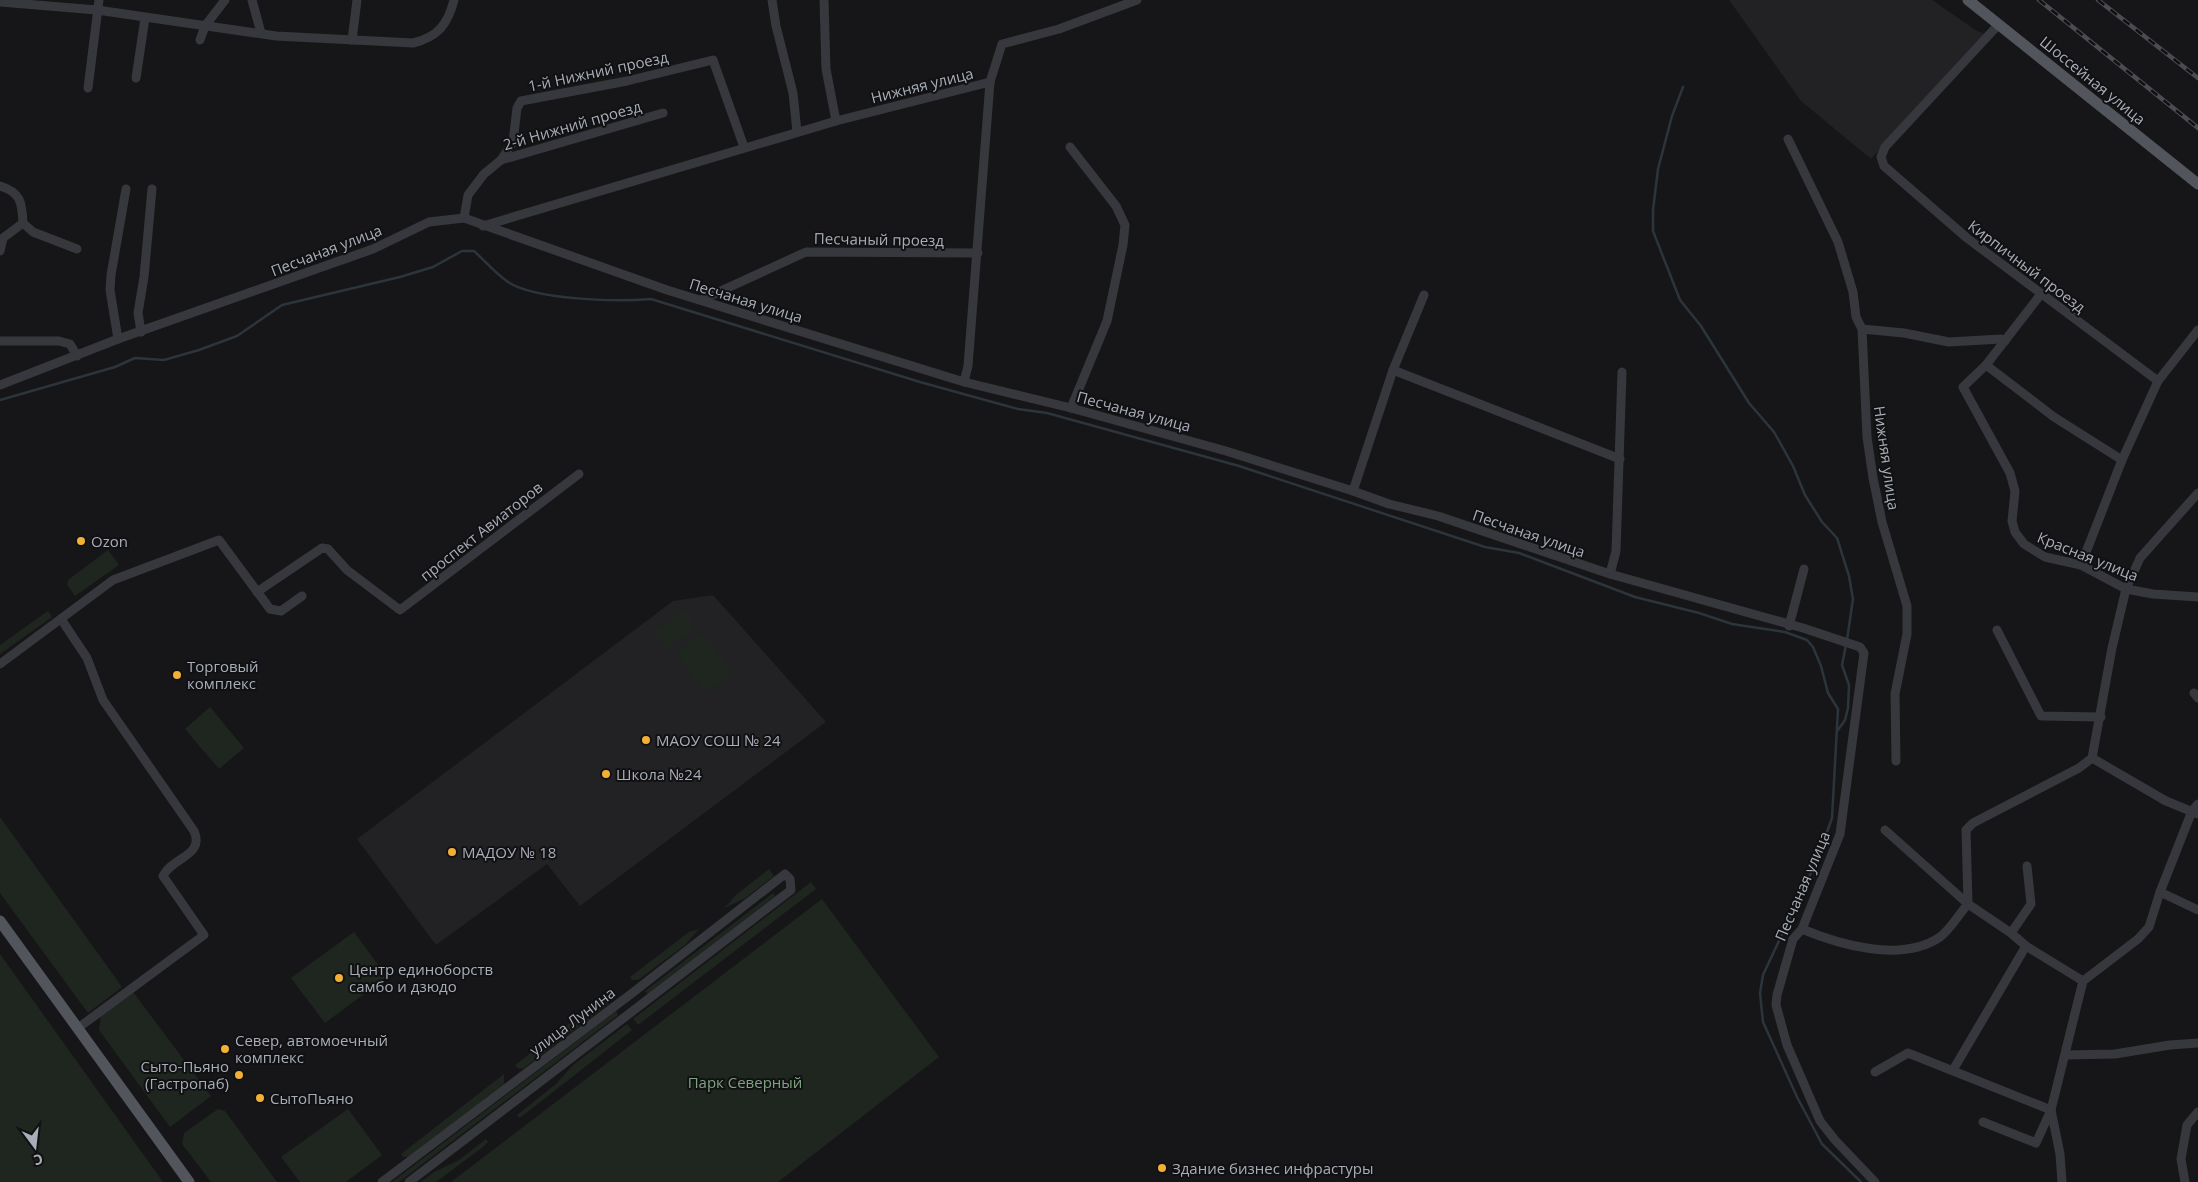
<svg xmlns="http://www.w3.org/2000/svg" width="2198" height="1182" font-family="'Open Sans',sans-serif">
<rect width="100%" height="100%" fill="#161618"/>
<g fill="#222225">
<path d="M1729,0H1932L1977,31L1985,34L1871,159L1801,101Z"/>
<path d="M713,595L826,722L580,906L547,864L436,945L357,839L673,601Z"/>
</g>
<g fill="#1e261f">
<path d="M108,550L119,565L75,596L67,585L68,580Z"/>
<path d="M684,610L696,627L666,649L653,632Z"/>
<path d="M48,611L52,617L0,654V645Z"/>
<path d="M703,632L733,673L705,693L676,652Z"/>
<path d="M210,707L244,748L219,769L185,729Z"/>
<path d="M0,817L122,987L88,1013L0,893Z"/>
<path d="M769,869L774,876L744,899L724,908L737,894Z"/>
<path d="M811,882L816,889L638,1025L633,1019Z"/>
<path d="M773,893L775,896L648,994L645,991Z"/>
<path d="M822,899L939,1057L778,1182H451Z"/>
<path d="M699,929L685,945L638,980H632L630,977L689,932Z"/>
<path d="M354,932L387,977L325,1023L291,978Z"/>
<path d="M0,954L163,1182H0Z"/>
<path d="M133,992L211,1096L170,1127L99,1030L101,1016Z"/>
<path d="M605,996L610,1003L524,1068L519,1069L515,1065Z"/>
<path d="M616,1011L618,1015L399,1182H392Z"/>
<path d="M627,1024L632,1030L525,1114L519,1118L517,1115L556,1084L573,1065Z"/>
<path d="M504,1074V1084L409,1157H403L401,1154Z"/>
<path d="M218,1109L225,1111L277,1182H211L182,1144L184,1133Z"/>
<path d="M348,1109L382,1155L346,1182H300L281,1157Z"/>
<path d="M486,1139L488,1142L483,1147L436,1182H421L434,1172L459,1160Z"/>
</g>
<g fill="none" stroke-linecap="round" stroke-linejoin="round">
<g stroke="#2c353c" stroke-width="2.5">
<path d="M1683,87L1672,116L1658,169L1653,210V231L1680,300L1701,326L1749,403L1774,432L1793,466L1805,495L1822,522L1837,538L1849,576L1853,599L1847,640"/>
<path d="M0,400L115,367L135,358L164,360L199,350L237,336L282,305L400,277L433,267L462,251H474C485,261 496,274 508,282C535,300 618,302 651,299L920,382L1018,409L1047,413L1239,466L1485,547L1519,553L1635,597L1699,613L1732,624L1785,632L1807,640L1813,647L1821,666L1828,693L1838,709L1832,818L1817,860L1763,975L1760,993L1763,1022L1797,1097L1822,1144L1861,1182"/>
<path d="M1838,730L1845,720L1848,708L1849,685L1842,665L1846,645"/>
</g>
<g stroke="#37383d" stroke-width="9">
<path d="M252,0L261,33"/>
<path d="M772,0L776,26L793,93L797,132"/>
<path d="M824,0L826,69L836,121"/>
<path d="M0,2L97,10L276,36L413,43C438,37 448,24 454,0"/>
<path d="M1999,24L1885,147L1881,157L1884,166L1967,238L2158,381"/>
<path d="M200,40L205,26L225,0"/>
<path d="M352,40L357,0"/>
<path d="M136,78L145,18"/>
<path d="M88,88L99,0"/>
<path d="M1788,139L1838,242L1853,292L1856,317L1862,329L1867,437L1873,478L1882,522L1907,606V634L1895,694L1896,761"/>
<path d="M1070,147L1116,206L1125,225L1123,245L1107,321L1071,408"/>
<path d="M501,160L513,142L517,108L521,101L627,81L713,60L744,147"/>
<path d="M0,186C21,192 22,203 23,223L3,238L0,251"/>
<path d="M464,218L468,195L484,174L501,160L663,113"/>
<path d="M23,223L33,232L77,249"/>
<path d="M483,226L836,121L990,82L1002,44L1059,29L1137,0"/>
<path d="M2041,294L1986,365L1963,387L2010,473L2015,491L2012,521L2015,532L2024,544L2045,557L2081,565L2126,589L2153,594L2198,597"/>
<path d="M701,300L806,252L978,253"/>
<path d="M1862,329L1904,333L1949,342L2001,339L2005,341"/>
<path d="M141,332L138,313L144,277L152,189"/>
<path d="M118,339L110,290L111,275L126,189"/>
<path d="M0,341H59L70,344L77,356"/>
<path d="M1986,365L2054,417L2122,460"/>
<path d="M1393,370L1620,459"/>
<path d="M964,382L968,366L990,82"/>
<path d="M0,385L118,339L373,249L429,222L464,218L667,290L964,382L1071,408L1226,451L1353,491L1389,504L1438,516L1610,574L1803,628L1860,647L1864,653L1840,834L1802,929L1793,939L1777,995L1776,1005L1787,1045L1820,1121L1835,1140L1875,1182"/>
<path d="M1353,491L1393,370L1424,295"/>
<path d="M2081,565L2122,460L2158,381L2198,330"/>
<path d="M1610,574L1616,551L1622,372"/>
<path d="M257,592L322,548L328,549L347,570L400,610L579,474"/>
<path d="M61,619L87,658L103,700L194,831C205,856 172,857 163,876L204,935L78,1028"/>
<path d="M1789,626L1804,569"/>
<path d="M1997,630L2041,716L2101,717"/>
<path d="M0,664L113,580L219,540L270,609L281,611L302,596"/>
<path d="M2194,693L2198,698"/>
<path d="M2092,758L2166,801L2198,814"/>
<path d="M1885,830L1968,904L2011,933L2026,946L2083,981"/>
<path d="M2160,892L2198,910"/>
<path d="M1802,929C1840,945 1902,963 1940,937C1950,930 1959,914 1968,904L1966,830L1973,823L2079,768L2092,758L2112,648L2126,589L2140,558L2198,493"/>
<path d="M2011,933L2031,904L2027,866"/>
<path d="M2066,1055L2115,1054L2170,1045L2198,1043"/>
<path d="M1953,1070L2026,946"/>
<path d="M1875,1072L1908,1053L2051,1110L2036,1143L1983,1122"/>
<path d="M382,1182L631,994L785,874L790,879L791,890L409,1182"/>
<path d="M2062,1182L2060,1154L2051,1110L2083,981L2138,939L2149,927L2160,892L2192,811L2198,804"/>
<path d="M2185,1182L2181,1159L2187,1125L2198,1112"/>
</g>
<g stroke="#53555c" stroke-width="11">
<path d="M1968,0L2198,184"/>
<path d="M0,921L189,1182"/>
</g>
<g stroke="#4a4c52" stroke-width="4.5">
<g id="rail">
<path d="M2039,0L2198,128"/>
<path d="M2098,0L2198,78"/>
</g>
</g>
<use href="#rail" stroke="#111113" stroke-width="2.5" stroke-dasharray="8" stroke-linecap="butt"/>
</g>
<g fill="#f2b134" stroke="#111113" stroke-width="2">
<circle cx="81" cy="541" r="5"/>
<circle cx="177" cy="675" r="5"/>
<circle cx="646" cy="740" r="5"/>
<circle cx="606" cy="774" r="5"/>
<circle cx="452" cy="852" r="5"/>
<circle cx="339" cy="978" r="5"/>
<circle cx="225" cy="1049" r="5"/>
<circle cx="239" cy="1075" r="5"/>
<circle cx="260" cy="1098" r="5"/>
<circle cx="1162" cy="1168" r="5"/>
</g>
<g text-anchor="middle" dominant-baseline="central" stroke-width="4" stroke-linejoin="round" paint-order="stroke">
<g font-size="15" fill="#a8adb8" stroke="#111113">
<text transform="translate(598 71) rotate(-12)">1-й Нижний проезд</text>
<text transform="translate(2093 80) rotate(39)">Шоссейная улица</text>
<text transform="translate(922 85) rotate(-14)">Нижняя улица</text>
<text transform="translate(572 125) rotate(-16)">2-й Нижний проезд</text>
<text transform="translate(879 239) rotate(1)">Песчаный проезд</text>
<text transform="translate(326 250) rotate(-21)">Песчаная улица</text>
<text transform="translate(2027 266) rotate(37)">Кирпичный проезд</text>
<text transform="translate(746 300) rotate(17)">Песчаная улица</text>
<text transform="translate(1134 411) rotate(15)">Песчаная улица</text>
<text transform="translate(1887 458) rotate(82)">Нижняя улица</text>
<text transform="translate(481 531) rotate(-38)">проспект Авиаторов</text>
<text transform="translate(1529 533) rotate(19)">Песчаная улица</text>
<text transform="translate(2088 556) rotate(22)">Красная улица</text>
<text transform="translate(1802 886) rotate(-67)">Песчаная улица</text>
<text transform="translate(572 1021) rotate(-37)">улица Лунина</text>
</g>
<g font-size="15" fill="#a8adb8" stroke="#111113" text-anchor="start">
<text x="91" y="541">Ozon</text>
<text x="187" y="666">Торговый<tspan x="187" dy="17">комплекс</tspan></text>
<text x="656" y="740">МАОУ СОШ № 24</text>
<text x="616" y="774">Школа №24</text>
<text x="462" y="852">МАДОУ № 18</text>
<text x="349" y="969">Центр единоборств<tspan x="349" dy="17">самбо и дзюдо</tspan></text>
<text x="235" y="1040">Север, автомоечный<tspan x="235" dy="17">комплекс</tspan></text>
<text x="229" y="1066" text-anchor="end">Сыто-Пьяно<tspan x="229" dy="17">(Гастропаб)</tspan></text>
<text x="270" y="1098">СытоПьяно</text>
<text x="1172" y="1168">Здание бизнес инфрастуры</text>
</g>
<g font-size="15" fill="#7fa381" stroke="#111113">
<text x="745" y="1082">Парк Северный</text>
</g>
</g>
<g transform="translate(35 1147) rotate(165)" stroke="#111113" stroke-width="4" paint-order="stroke">
<path d="M0-4L9 19L0 12L-9 19Z" fill="#a8adb8"/>
<text y="-8" font-size="14" font-weight="bold" text-anchor="middle" fill="#a8adb8">С</text>
</g>
</svg>
